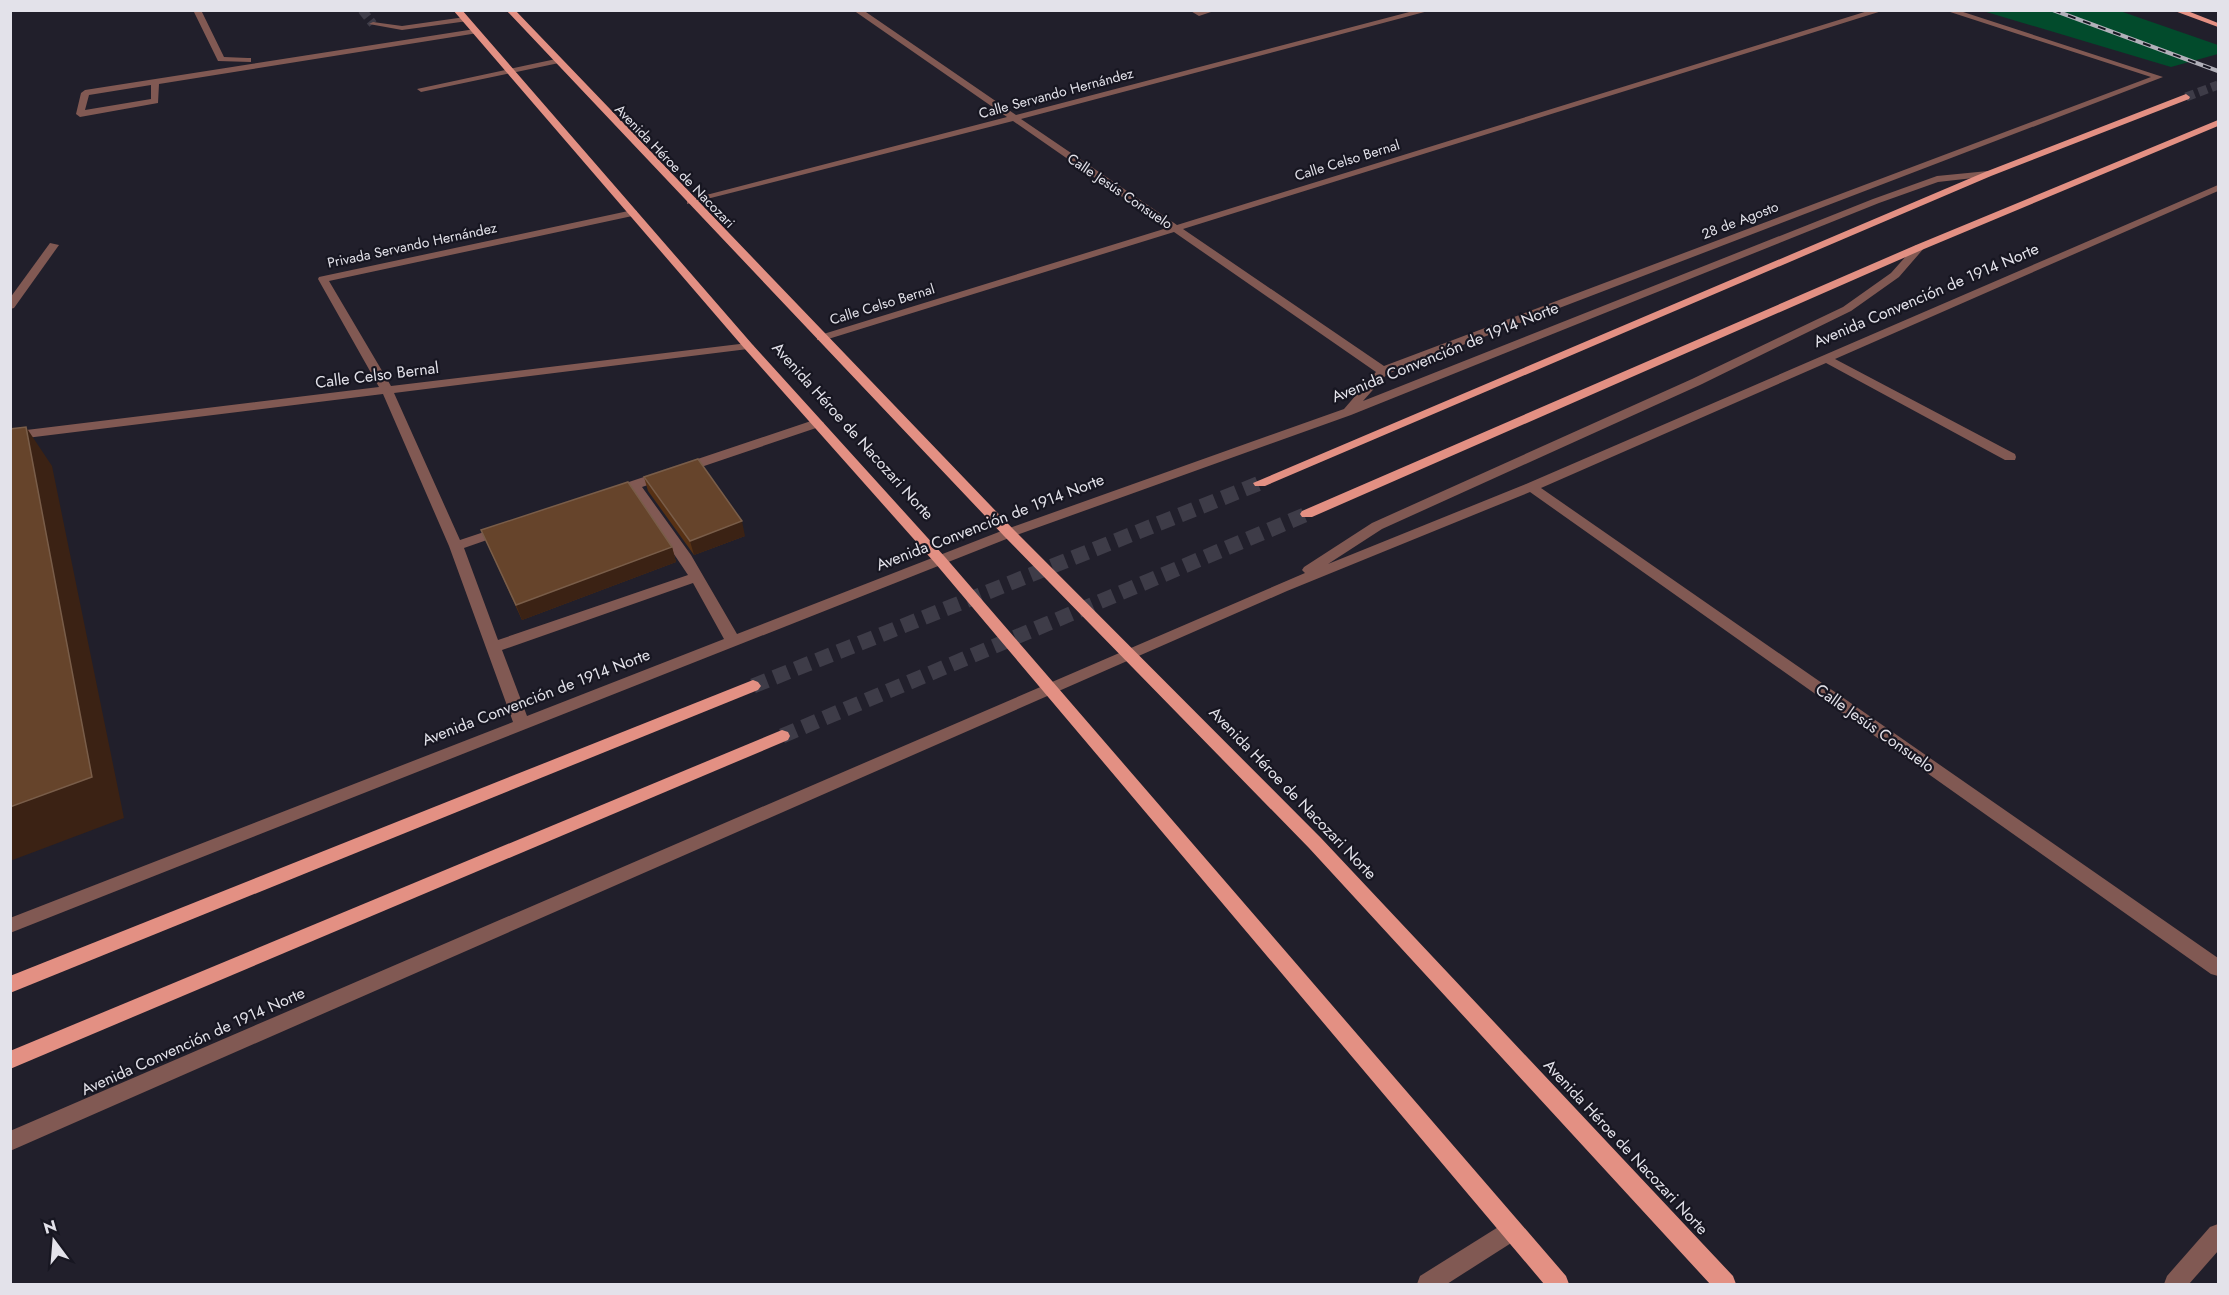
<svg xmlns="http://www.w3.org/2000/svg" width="2229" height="1295" font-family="Jost,sans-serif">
<rect width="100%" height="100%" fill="#211f2b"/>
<path fill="#024b2c" d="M1983,11H2120L2218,45V54L2171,67Z"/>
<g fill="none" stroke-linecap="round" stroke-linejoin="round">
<path stroke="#3e3c48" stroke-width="9" stroke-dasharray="9 4.5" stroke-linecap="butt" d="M362,10L373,24"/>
<path stroke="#3e3c48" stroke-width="9" stroke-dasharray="9 4.5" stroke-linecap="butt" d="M2186,97L2218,85"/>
<g stroke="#3e3c48" stroke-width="15" stroke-dasharray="15 8" stroke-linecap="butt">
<path d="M753,686L1260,483"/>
<path d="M782,736L1307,514"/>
</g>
<g fill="#815953" fill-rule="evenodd">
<path d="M193,10H201L224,57L248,58H251V62L218,61Z"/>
<path d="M853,10H863L1016,115L1417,10H1432L1021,119L1177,225L1871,10H1885L1183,229L1384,366L2151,77L1944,10H1957L2163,77L1387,374L1363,401L1873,199L1937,176L1988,171L1991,172V176L1938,182L1879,203L1351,415L1014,536L10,933V918L513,722L449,546L383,394L10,440V432L379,387L318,279L319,277L633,210L637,211V215L329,281L391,386L748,343L754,346L748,349L394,393L460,540L502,526L509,530L507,533L464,548L498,640L688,575L631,490L613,496L608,495L606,492L608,489L814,420L818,419L824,423L822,426L642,487L691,555L737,634L1004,530L1344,409L1376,372L1174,232L825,340H817V336L1167,228L1013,121L687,204V200L1007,117ZM693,583L724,639L527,716L502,650Z"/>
<path d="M1189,10H1217L1199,16Z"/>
<path d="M465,17L469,19L468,21L402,30L369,24L373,22L402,26Z"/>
<path d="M475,29H478V33L159,84L158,103L80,117L76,114L81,93L85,90ZM151,85V99L85,110L89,95Z"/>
<path d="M556,59L560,61L559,63L421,92L417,89Z"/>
<path d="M2218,185V191L1835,359L2015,454L2016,457L2015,460H2005L1826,363L1541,488L2218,958V976L2211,974L1530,492L1287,591L10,1151V1131L1305,573L1302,570L1304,567L1372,523L1692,379L1843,307L1891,273L1916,245L1925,247L1899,277L1851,311L1700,385L1382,529L1328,564L1526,484Z"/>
<path d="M50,243L59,245L14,308L10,309V298Z"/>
<path d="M1511,1219L1519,1222L1522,1230L1519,1238L1447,1284H1417L1420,1276Z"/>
<path d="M2218,1224V1251L2189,1284H2164L2167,1276L2210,1227Z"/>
</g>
<g fill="#e39083" fill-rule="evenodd">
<path d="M453,10H462L752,344L945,557L1566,1276L1569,1284H1544L935,563L744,348Z"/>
<path d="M506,10H515L1014,530L1321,838L1733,1276L1736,1284H1710L1309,848L1004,536Z"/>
<path d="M2172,10H2185L2218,23V27Z"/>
<path d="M2186,94L2190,97L2189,99L1991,176L1265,486H1255L1253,483L1985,172Z"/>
<path d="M2218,120V126L1924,249L1312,517H1302L1300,514L1302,511L1916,245Z"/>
<path d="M753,680L758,682L761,686L758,690L10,993V976Z"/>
<path d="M782,730L788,732L790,736L788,740L10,1069V1051Z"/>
</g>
<g stroke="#b1b0b9" stroke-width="4">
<path id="rail" d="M2053,10L2218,71"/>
</g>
<use href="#rail" stroke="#171621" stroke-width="2" stroke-dasharray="8" stroke-linecap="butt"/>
</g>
<g fill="#573114">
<path d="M644,477L745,536L694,555L648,491Z"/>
<path d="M481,530L672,547L676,562L522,620Z"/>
</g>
<g fill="#3b2214">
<path d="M26,427L52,466L124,818L10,861V807Z"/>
<path d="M742,521L745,536L694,555L690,541Z"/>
<path d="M672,547L676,562L522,620L516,605Z"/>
</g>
<g fill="#66442b" stroke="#795d49" stroke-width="1.5">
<path d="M26,427L92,777L10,807V429Z"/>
<path d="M698,459L742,521L690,541L644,477Z"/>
<path d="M628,482L672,547L516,605L481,530Z"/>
</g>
<g text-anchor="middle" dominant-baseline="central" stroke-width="4.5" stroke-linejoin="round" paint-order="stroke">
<g font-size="14" fill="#e3e2ea" stroke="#171621">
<text transform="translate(1056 93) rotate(-15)">Calle Servando Hernández</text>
<text transform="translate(1347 160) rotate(-17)">Calle Celso Bernal</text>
<text transform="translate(675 166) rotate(46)">Avenida Héroe de Nacozari</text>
<text transform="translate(1120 191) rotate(34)">Calle Jesús Consuelo</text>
<text transform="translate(1740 220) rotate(-21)">28 de Agosto</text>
<text transform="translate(412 245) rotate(-12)">Privada Servando Hernández</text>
<text transform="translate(882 304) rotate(-17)">Calle Celso Bernal</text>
</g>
<g font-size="16" fill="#e3e2ea" stroke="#171621">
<text transform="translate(1926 295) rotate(-23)">Avenida Convención de 1914 Norte</text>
<text transform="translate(1445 352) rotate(-22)">Avenida Convención de 1914 Norte</text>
<text transform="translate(377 375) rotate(-7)">Calle Celso Bernal</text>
<text transform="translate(853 431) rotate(48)">Avenida Héroe de Nacozari Norte</text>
<text transform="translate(990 522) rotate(-21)">Avenida Convención de 1914 Norte</text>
<text transform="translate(536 697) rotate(-21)">Avenida Convención de 1914 Norte</text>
<text transform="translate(1875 728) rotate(35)">Calle Jesús Consuelo</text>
<text transform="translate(1293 793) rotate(46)">Avenida Héroe de Nacozari Norte</text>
<text transform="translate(193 1041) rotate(-24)">Avenida Convención de 1914 Norte</text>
<text transform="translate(1626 1147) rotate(47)">Avenida Héroe de Nacozari Norte</text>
</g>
</g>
<rect width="2229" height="1295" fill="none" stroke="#e3e2ea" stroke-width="24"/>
<g transform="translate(54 1241) rotate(344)" stroke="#171621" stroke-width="4.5" paint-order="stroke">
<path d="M0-4.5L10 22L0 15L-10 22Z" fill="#e3e2ea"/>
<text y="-9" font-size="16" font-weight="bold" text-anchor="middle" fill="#e3e2ea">N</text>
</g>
</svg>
